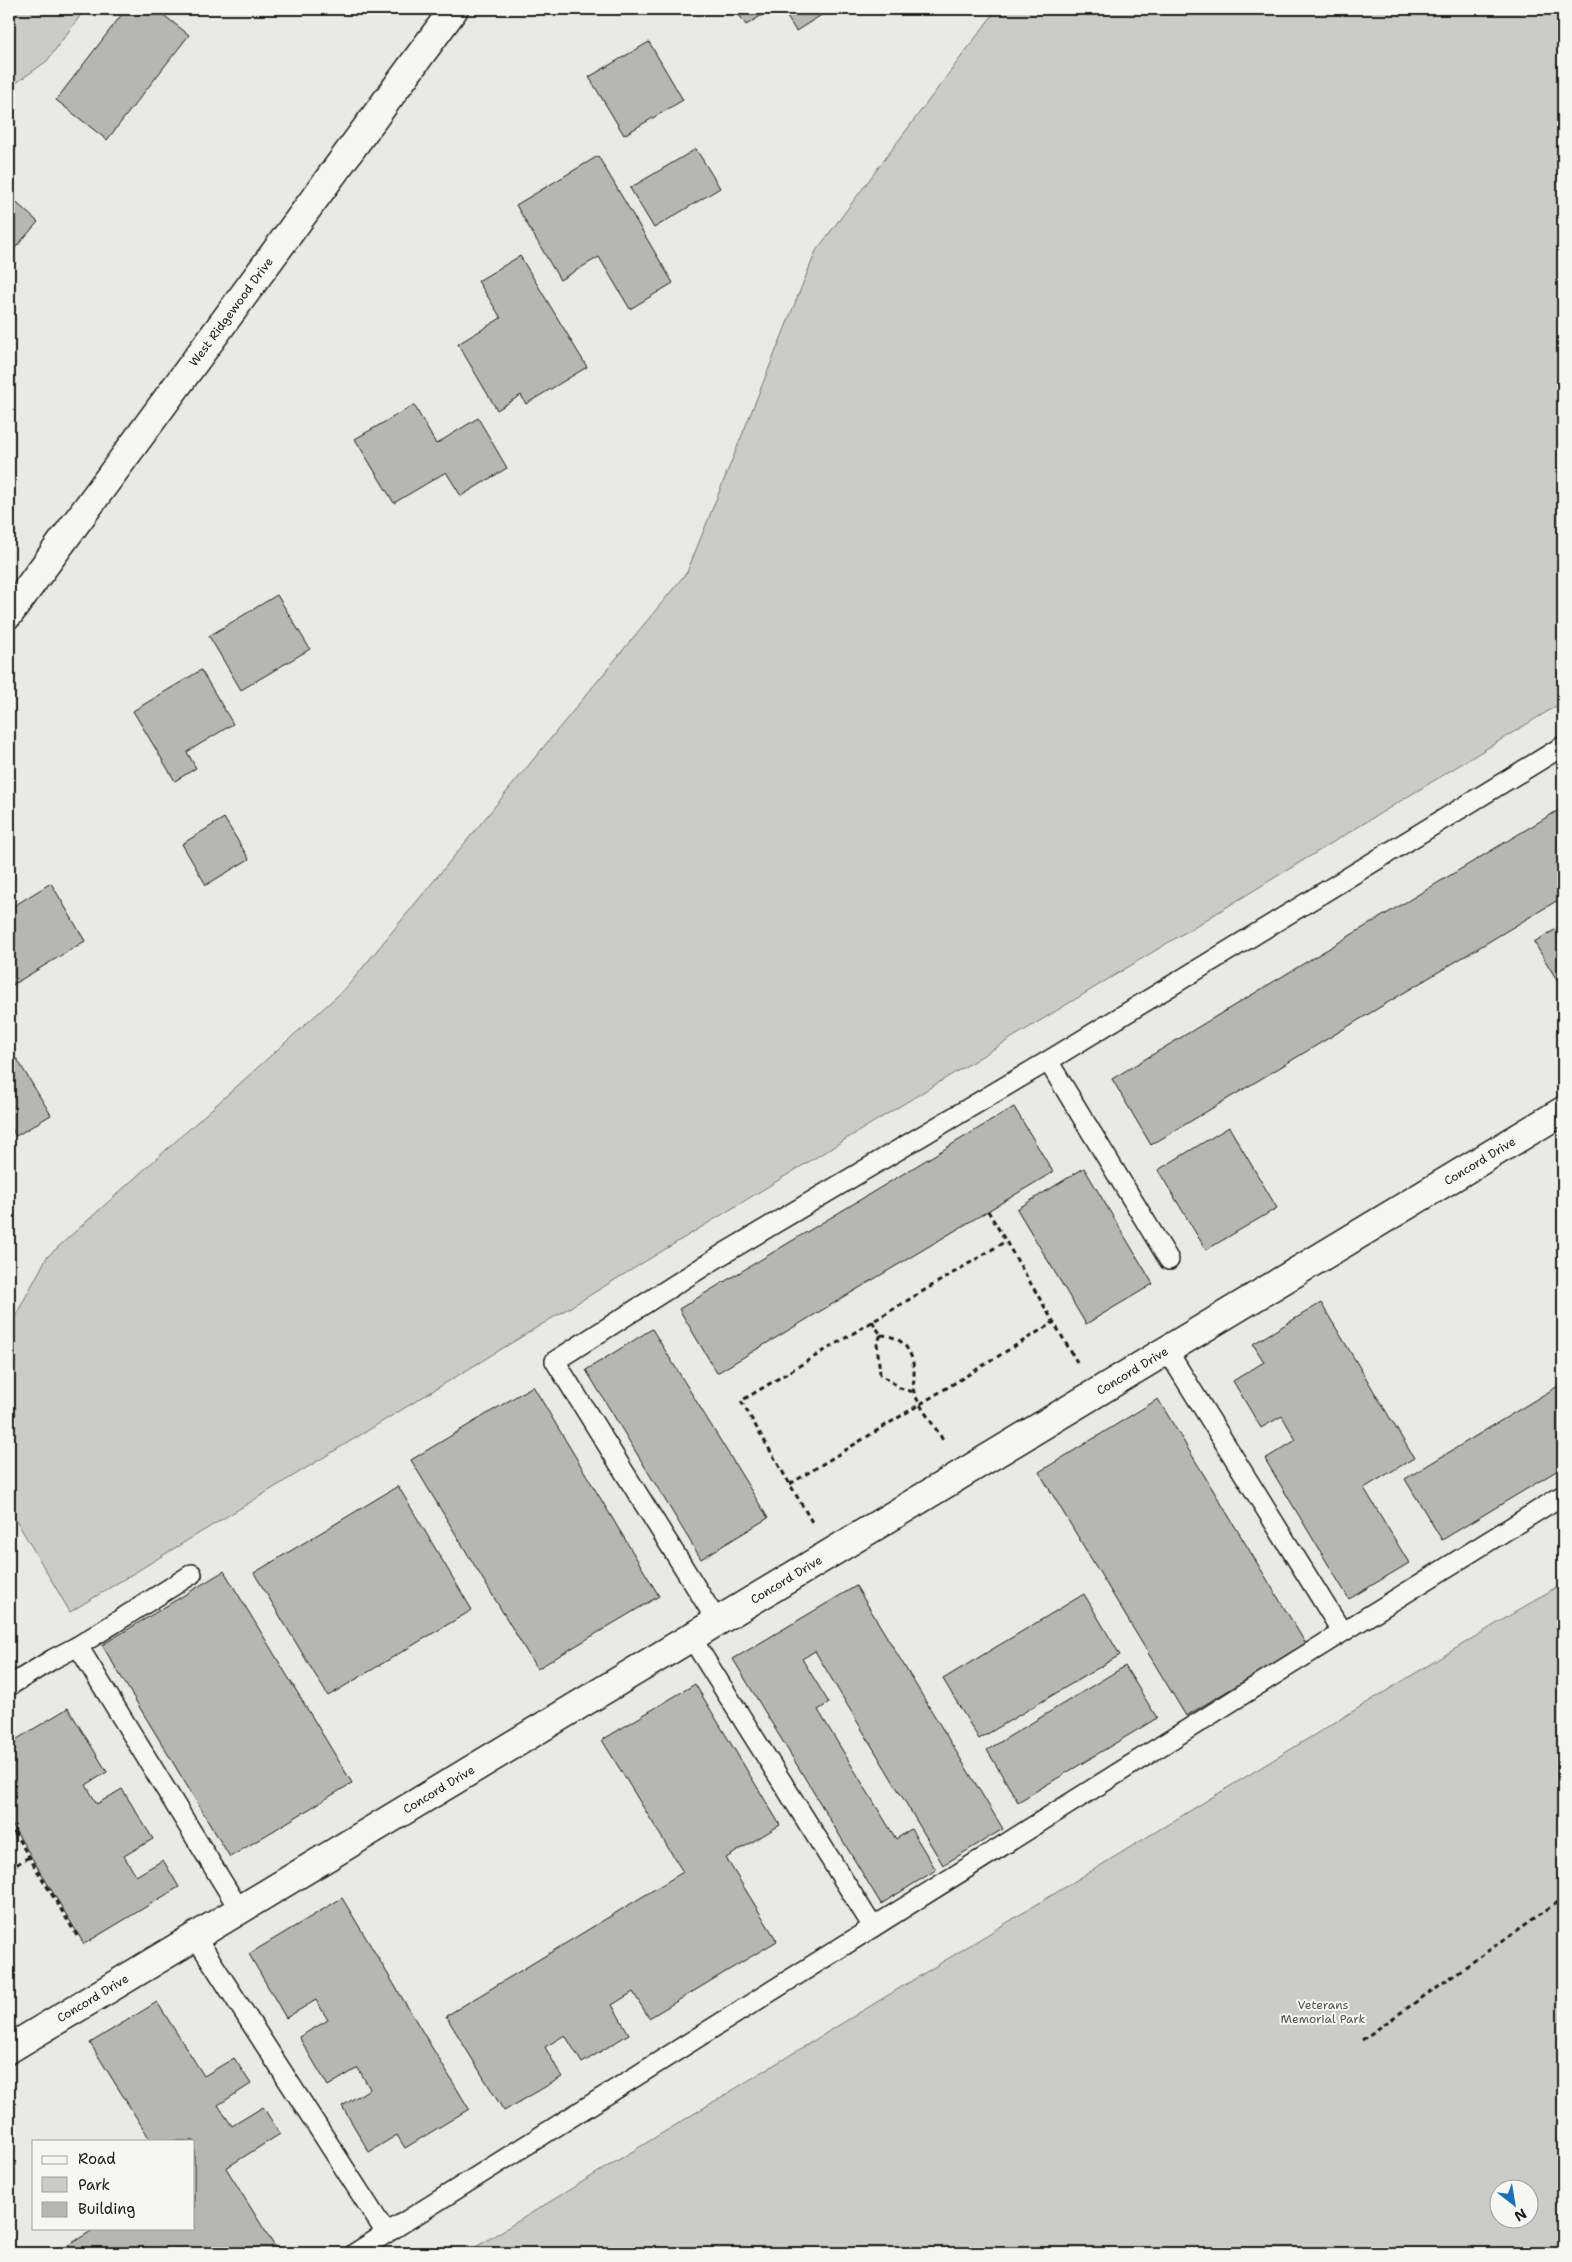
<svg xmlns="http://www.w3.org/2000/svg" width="1572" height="2262" font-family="'Shantell Sans',sans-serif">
<rect width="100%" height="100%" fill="#e9e9e5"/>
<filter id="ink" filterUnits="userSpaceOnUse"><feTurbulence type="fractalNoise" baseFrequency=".02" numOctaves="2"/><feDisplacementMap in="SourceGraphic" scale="10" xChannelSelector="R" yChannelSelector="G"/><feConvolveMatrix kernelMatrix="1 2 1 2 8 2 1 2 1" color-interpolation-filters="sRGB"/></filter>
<g filter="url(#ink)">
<g fill="#cbcbc7" stroke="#747472" fill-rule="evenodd">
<path d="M9,9H85L47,61L9,88Z"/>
<path d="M997,9H1563V702L70,1612L9,1508V1328L47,1257L346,988L687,572L816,251Z"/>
<path d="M1563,1583V2253H466ZM1500,2190H1530V2220H1500Z"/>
</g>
<g fill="#b6b6b3" stroke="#1c1c1c">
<path d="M126,9H156L189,35L107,140L56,100Z"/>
<path d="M735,9H772L746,25Z"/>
<path d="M782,9H831L796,31Z"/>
<path d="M649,42L683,100L624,135L589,77Z"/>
<path d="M696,149L720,188L654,228L630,188Z"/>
<path d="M598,156L673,283L630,309L599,257L560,280L516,205Z"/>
<path d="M9,196L38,222L9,255Z"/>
<path d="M520,256L587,367L526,404L521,395L497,410L458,344L501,318L478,281Z"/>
<path d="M414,405L436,444L478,418L507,468L461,496L446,472L394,503L355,439Z"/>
<path d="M277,595L310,649L241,690L209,636Z"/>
<path d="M201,670L233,724L187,752L196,768L175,781L133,711Z"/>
<path d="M1557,811L1563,821V897L1151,1145L1112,1079Z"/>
<path d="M224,818L249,859L206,885L182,844Z"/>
<path d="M51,883L85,941L9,987V909Z"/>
<path d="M1563,925V990L1534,942Z"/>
<path d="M17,1059L51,1115L16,1136L9,1125V1064Z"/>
<path d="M1014,1107L1053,1172L717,1373L679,1309Z"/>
<path d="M1229,1127L1277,1208L1206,1250L1158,1170Z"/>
<path d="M1084,1168L1153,1284L1086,1324L1017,1209Z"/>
<path d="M1321,1303L1414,1458L1364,1488L1409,1563L1349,1599L1265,1459L1296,1440L1282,1416L1261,1428L1233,1381L1264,1362L1253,1344Z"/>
<path d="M652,1329L768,1518L701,1559L586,1370Z"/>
<path d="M1563,1383V1467L1442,1540L1405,1479Z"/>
<path d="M533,1386L659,1596L537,1669L411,1460Z"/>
<path d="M1158,1399L1306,1644L1186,1716L1039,1472Z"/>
<path d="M398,1486L472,1610L328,1696L254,1573Z"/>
<path d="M224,1571L352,1783L230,1857L102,1645Z"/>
<path d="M856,1586L1003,1829L943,1865L815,1651L802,1659L829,1703L818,1710L896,1839L911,1829L936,1870L881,1904L733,1659Z"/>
<path d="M1084,1594L1120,1655L979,1739L943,1679Z"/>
<path d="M1125,1666L1157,1718L1018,1802L987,1750Z"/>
<path d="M695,1684L780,1825L726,1858L777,1941L649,2018L633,1992L612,2005L629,2034L582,2063L565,2035L545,2047L562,2077L504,2111L446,2016L683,1872L602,1740Z"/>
<path d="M68,1708L107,1772L86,1785L97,1804L122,1789L153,1839L124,1856L136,1876L163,1860L179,1887L84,1944L9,1820V1744Z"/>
<path d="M342,1898L469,2109L405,2148L397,2135L369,2152L342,2106L370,2089L358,2068L328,2086L299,2037L328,2020L316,2000L286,2018L249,1954Z"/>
<path d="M157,2002L204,2076L234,2058L251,2084L218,2105L232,2126L263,2107L280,2134L226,2168L277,2250L271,2253H56L96,2228H194V2141H151L90,2043Z"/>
</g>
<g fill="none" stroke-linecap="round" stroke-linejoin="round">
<g stroke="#1c1c1c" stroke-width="22">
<g id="lane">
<path d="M1048,1061L1169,1260"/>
<path d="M1167,1350L1342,1632"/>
<path d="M717,1621L555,1361L723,1254L1048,1061L1563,746"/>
<path d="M691,1637L873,1927"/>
<path d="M78,1646L239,1909"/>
<path d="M9,1686L53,1659L78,1646L192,1574"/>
<path d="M195,1936L386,2233"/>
<path d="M355,2253L1269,1678L1563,1495"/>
</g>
</g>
<g stroke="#1c1c1c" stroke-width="31">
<g id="street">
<path id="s1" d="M9,2049L1563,1111"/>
</g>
</g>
<g stroke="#1c1c1c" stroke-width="31">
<g id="secondary">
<path id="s2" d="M9,614L454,9"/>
</g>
</g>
<g stroke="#1c1c1c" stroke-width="3" stroke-dasharray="5 4" stroke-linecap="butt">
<path d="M988,1211L1077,1362"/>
<path d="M872,1321L881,1335"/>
<path d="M881,1335C905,1336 915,1355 914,1377C914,1382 912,1388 914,1392C918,1405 937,1429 944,1442"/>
<path d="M881,1335L877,1343L880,1374L900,1388L913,1392"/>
<path d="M790,1484L1054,1322"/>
<path d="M812,1522L741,1401L1006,1241"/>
<path d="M9,1824L79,1939"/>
<path d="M9,1869L29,1857"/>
<path d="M9,1998L12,2005"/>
<path d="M1362,2040L1563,1898"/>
</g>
<use href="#lane" stroke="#f6f6f2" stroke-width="19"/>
<use href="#street" stroke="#f6f6f2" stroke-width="28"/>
<use href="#secondary" stroke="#f6f6f2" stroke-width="28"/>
</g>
</g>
<g text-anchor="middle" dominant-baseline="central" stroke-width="4" stroke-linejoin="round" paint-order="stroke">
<g font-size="12" fill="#1c1c1c" stroke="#f6f6f2">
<text stroke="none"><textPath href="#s2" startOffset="375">West Ridgewood Drive</textPath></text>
<text stroke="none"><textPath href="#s1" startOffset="1718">Concord Drive</textPath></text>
<text stroke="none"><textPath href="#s1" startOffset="1312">Concord Drive</textPath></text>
<text stroke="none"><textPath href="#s1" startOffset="908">Concord Drive</textPath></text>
<text stroke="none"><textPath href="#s1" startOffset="502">Concord Drive</textPath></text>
<text stroke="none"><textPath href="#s1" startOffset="98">Concord Drive</textPath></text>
</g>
<g font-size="12" fill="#51514f" stroke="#f6f6f2">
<text x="1323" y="2005">Veterans<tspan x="1323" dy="14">Memorial Park</tspan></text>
</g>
</g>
<rect width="1572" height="2262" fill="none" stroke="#f6f6f2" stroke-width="30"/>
<rect x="15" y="15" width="1542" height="2232" fill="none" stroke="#1c1c1c" stroke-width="2" filter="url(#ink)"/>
<rect x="32" y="2140" width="162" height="90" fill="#f6f6f2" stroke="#9f9f9c"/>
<rect x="42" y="2156" width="25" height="8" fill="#f6f6f2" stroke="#9f9f9c"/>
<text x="78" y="2164" font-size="15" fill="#1c1c1c">Road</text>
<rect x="42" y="2177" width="25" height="15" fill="#cbcbc7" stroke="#9f9f9c"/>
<text x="78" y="2190" font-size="15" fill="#1c1c1c">Park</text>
<rect x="42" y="2202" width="25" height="15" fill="#b6b6b3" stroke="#9f9f9c"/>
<text x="78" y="2214" font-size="15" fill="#1c1c1c">Building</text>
<g transform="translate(1514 2204) rotate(149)"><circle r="24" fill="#f6f6f2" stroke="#9f9f9c"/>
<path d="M0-4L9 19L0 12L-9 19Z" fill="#1f6fb2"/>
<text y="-8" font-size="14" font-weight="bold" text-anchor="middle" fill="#1c1c1c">N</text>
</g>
</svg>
